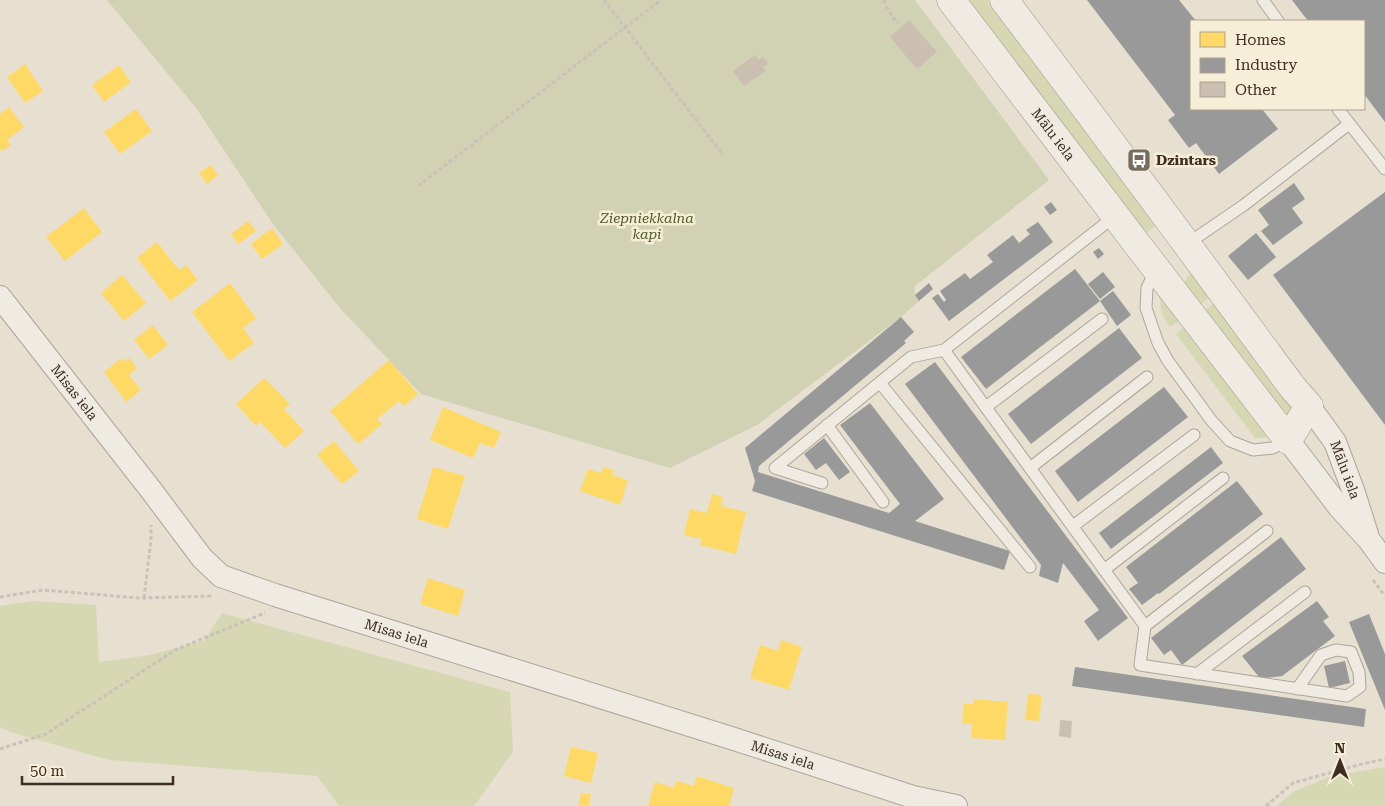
<svg xmlns="http://www.w3.org/2000/svg" width="1385" height="806" font-family="'Roboto Serif',serif">
<rect width="100%" height="100%" fill="#e7e0d1"/>
<g fill="#d6d7b3">
<path d="M965,0H988L1158,224L1144,235Z"/>
<path d="M1194,273L1213,294L1199,306L1184,283L1188,276Z"/>
<path d="M1159,295L1181,320L1170,327L1162,314Z"/>
<path d="M1218,300L1294,409L1291,416L1284,417L1203,312Z"/>
<path d="M1185,326L1270,437L1255,438L1176,334Z"/>
<path d="M33,601L96,605L99,662L150,655L204,641L222,613L510,692L513,752L474,806H339L317,776L109,760L10,732L0,727V606Z"/>
<path d="M1385,767V806H1277L1293,792L1331,776Z"/>
</g>
<path fill="#d1d1b3" d="M107,0H915L1049,180L915,286V295L919,301L901,317L757,425L670,468L421,394L339,307L273,224L196,108Z"/>
<g fill="#ffd966">
<path d="M25,64L43,91L25,103L7,77Z"/>
<path d="M119,65L131,82L104,102L92,85Z"/>
<path d="M9,107L24,127L7,140L11,145L2,151L0,148V114Z"/>
<path d="M136,109L152,131L120,154L104,132Z"/>
<path d="M210,165L218,175L207,184L199,173Z"/>
<path d="M84,208L102,232L65,261L46,237Z"/>
<path d="M248,221L256,231L238,244L231,234Z"/>
<path d="M272,228L283,244L262,259L251,244Z"/>
<path d="M157,242L179,270L186,265L198,280L170,301L137,258Z"/>
<path d="M122,275L146,303L124,321L101,293Z"/>
<path d="M230,283L256,318L243,328L254,343L229,361L192,312Z"/>
<path d="M153,325L168,345L149,359L134,340Z"/>
<path d="M122,358L124,362L129,358L137,368L129,375L141,390L126,402L104,372Z"/>
<path d="M389,360L418,394L404,406L399,401L377,419L382,424L358,444L330,411Z"/>
<path d="M264,378L290,404L284,409L304,431L285,448L260,422L256,426L236,404Z"/>
<path d="M443,407L501,432L494,448L480,443L473,458L430,440Z"/>
<path d="M334,441L359,471L342,484L317,455Z"/>
<path d="M433,467L465,476L448,529L417,519Z"/>
<path d="M603,467L614,470L612,475L628,480L620,505L580,491L588,469L601,473Z"/>
<path d="M712,494L723,497L721,506L746,512L736,554L700,545L702,539L684,535L690,509L707,513Z"/>
<path d="M428,578L465,590L458,616L420,604Z"/>
<path d="M781,640L802,647L789,690L750,678L760,645L778,651Z"/>
<path d="M1028,694L1042,695L1039,721L1025,720Z"/>
<path d="M974,699L1008,702L1005,740L971,738L972,724L962,723L964,704H974Z"/>
<path d="M571,747L598,753L591,783L564,776Z"/>
<path d="M697,776L734,788L729,806H648L655,782L674,788L676,781L694,786Z"/>
<path d="M581,793L591,794L589,806L579,805Z"/>
</g>
<g fill="#999">
<path d="M1087,0H1179L1196,21H1191V109H1262L1278,129L1219,174L1196,143L1189,148L1168,120L1175,115Z"/>
<path d="M1292,0H1385V122L1364,94V21H1308Z"/>
<path d="M1294,183L1305,199L1292,208L1303,223L1273,245L1261,231L1269,225L1258,210Z"/>
<path d="M1385,192V425L1273,275Z"/>
<path d="M1051,202L1057,210L1050,215L1044,207Z"/>
<path d="M1038,222L1053,242L949,321L932,298L938,294L944,302L946,300L940,291L965,273L970,279L993,262L987,255L1013,235L1019,243L1030,234L1026,230Z"/>
<path d="M1256,233L1276,257L1248,280L1228,256Z"/>
<path d="M1099,248L1104,254L1098,259L1093,252Z"/>
<path d="M1075,269L1100,301L986,389L961,357Z"/>
<path d="M1103,272L1115,287L1100,299L1088,284Z"/>
<path d="M929,283L933,289L919,301L915,295Z"/>
<path d="M1113,291L1131,315L1117,326L1100,301Z"/>
<path d="M901,317L914,332L904,341L906,343L759,466L758,472L889,513L900,504L840,425L870,403L944,499L915,521L1010,551L1004,570L752,491L755,481L745,448Z"/>
<path d="M1119,328L1142,358L1031,444L1008,414Z"/>
<path d="M935,362L1128,618L1098,641L1084,621L1099,610L1063,563L1058,583L1039,576L1041,565L905,384Z"/>
<path d="M1164,387L1188,417L1078,502L1055,471Z"/>
<path d="M824,438L850,472L839,480L826,463L816,470L804,454Z"/>
<path d="M1211,447L1223,463L1111,549L1099,533Z"/>
<path d="M1237,481L1263,514L1159,594L1158,593L1142,605L1129,589L1138,583L1126,567Z"/>
<path d="M1281,537L1306,569L1182,665L1171,650L1164,655L1151,638Z"/>
<path d="M1317,601L1329,617L1323,621L1335,636L1282,676L1265,678L1259,677L1242,656Z"/>
<path d="M1369,614L1385,654V710L1349,622Z"/>
<path d="M1345,661L1350,683L1329,688L1324,666Z"/>
<path d="M1075,667L1366,709L1364,727L1072,686Z"/>
</g>
<g fill="#cbbfb2">
<path d="M909,20L937,52L917,69L890,37Z"/>
<path d="M755,55L758,60L763,57L768,64L763,67L766,71L744,86L733,71Z"/>
<path d="M1060,720L1072,721L1071,738L1059,736Z"/>
</g>
<g fill="none" stroke-linecap="round" stroke-linejoin="round">
<g stroke="#ada599" stroke-width="13">
<g id="lane">
<path d="M1263,0L1278,21"/>
<path d="M1338,109L1385,169"/>
<path d="M1115,216L944,350L1145,626L1140,665L1347,696L1360,687L1359,672L1351,652L1336,650L1321,655L1297,689"/>
<path d="M1187,244L1244,205L1349,124"/>
<path d="M1155,271L1147,288L1146,308L1158,343L1168,361L1211,420L1230,441L1253,450L1273,448L1287,440"/>
<path d="M880,383L1030,567"/>
<path d="M986,407L1102,319"/>
<path d="M827,425L883,502"/>
<path d="M1030,468L1147,377"/>
<path d="M822,483L775,468L911,357L944,350"/>
<path d="M1073,526L1194,435"/>
<path d="M1104,570L1223,478"/>
<path d="M1145,626L1267,531"/>
<path d="M1197,674L1305,592"/>
</g>
</g>
<g stroke="#ada599" stroke-width="24">
<g id="street">
<path id="s1" d="M0,297L151,490L202,558L221,576L275,595L731,738L913,797L956,806"/>
<path id="s2" d="M1309,406L1335,442L1353,490L1367,534"/>
<path d="M1288,440L1339,507L1369,540L1385,562"/>
</g>
</g>
<g stroke="#9c958a" stroke-width="29">
<g id="secondary">
<path id="s3" d="M951,0L1137,244L1288,440L1309,406L1293,388C1197,258 1102,129 1004,0"/>
</g>
</g>
<g stroke="#c8c2b9" stroke-width="3" stroke-dasharray="4 2.5" stroke-linecap="butt">
<path d="M604,0L723,155"/>
<path d="M884,0L886,6L897,24"/>
<path d="M418,186L661,0"/>
<path d="M1373,580L1385,596"/>
<path d="M0,597L43,590L139,598L213,596"/>
<path d="M144,598L151,540V525"/>
<path d="M0,749L46,734L175,650L265,613"/>
<path d="M1266,806L1293,783L1358,765L1385,759"/>
</g>
<use href="#lane" stroke="#efebe3" stroke-width="11"/>
<use href="#street" stroke="#efebe3" stroke-width="22"/>
<use href="#secondary" stroke="#efebe3" stroke-width="28"/>
</g>
<defs>
<g id="bus-square" transform="scale(1.25)"><rect x="-9" y="-9" width="18" height="18" rx="4" fill="#786c5e" stroke="#f7eed8"/><path d="M-5-6H5V4H4V6H2V4H-2V6H-4V4H-5ZM-3.5-4V0h7V-4ZM-3.5 1.2v1.5H-2V1.2ZM2 1.2v1.5H3.5V1.2Z" fill="#fff"/></g>
</defs>
<g fill-rule="evenodd">
<use href="#bus-square" x="1139" y="160"/>
</g>
<g text-anchor="middle" dominant-baseline="central" stroke-width="5" stroke-linejoin="round" paint-order="stroke">
<g font-size="14" fill="#3d2e20" stroke="#f7eed8">
<text stroke="none"><textPath href="#s3" startOffset="169">Mālu iela</textPath></text>
<text stroke="none"><textPath href="#s1" startOffset="121">Misas iela</textPath></text>
<text stroke="none"><textPath href="#s2" startOffset="74">Mālu iela</textPath></text>
<text stroke="none"><textPath href="#s1" startOffset="541">Misas iela</textPath></text>
<text stroke="none"><textPath href="#s1" startOffset="946">Misas iela</textPath></text>
</g>
<g font-size="14" font-weight="bold" fill="#3d2e20" stroke="#f7eed8" text-anchor="start">
<text x="1156" y="160">Dzintars</text>
</g>
<g font-size="14" font-style="italic" fill="#4d5a26" stroke="#f7eed8">
<text x="647" y="218">Ziepniekkalna<tspan x="647" dy="16">kapi</tspan></text>
</g>
</g>
<rect x="1190" y="20" width="175" height="90" fill="#f7eed8" stroke="#ada18e"/>
<rect x="1200" y="32" width="25" height="15" fill="#ffd966" stroke="#ada18e"/>
<text x="1235" y="45" font-size="15" fill="#3d2e20">Homes</text>
<rect x="1200" y="58" width="25" height="15" fill="#999999" stroke="#ada18e"/>
<text x="1235" y="70" font-size="15" fill="#3d2e20">Industry</text>
<rect x="1200" y="82" width="25" height="15" fill="#cbbfb2" stroke="#ada18e"/>
<text x="1235" y="95" font-size="15" fill="#3d2e20">Other</text>
<g transform="translate(1340 761)" stroke="#f7eed8" stroke-width="4" paint-order="stroke">
<path d="M0-4L9 19L0 12L-9 19Z" fill="#3d2e20"/>
<text y="-8" font-size="14" font-weight="bold" text-anchor="middle" fill="#3d2e20">N</text>
</g>
<path d="M22 776v8h151v-8" fill="none" stroke="#3d2e20" stroke-width="2.5"/>
<text x="30" y="776" font-size="15" fill="#3d2e20" stroke="#f7eed8" stroke-width="4" paint-order="stroke">50 m</text>
</svg>
